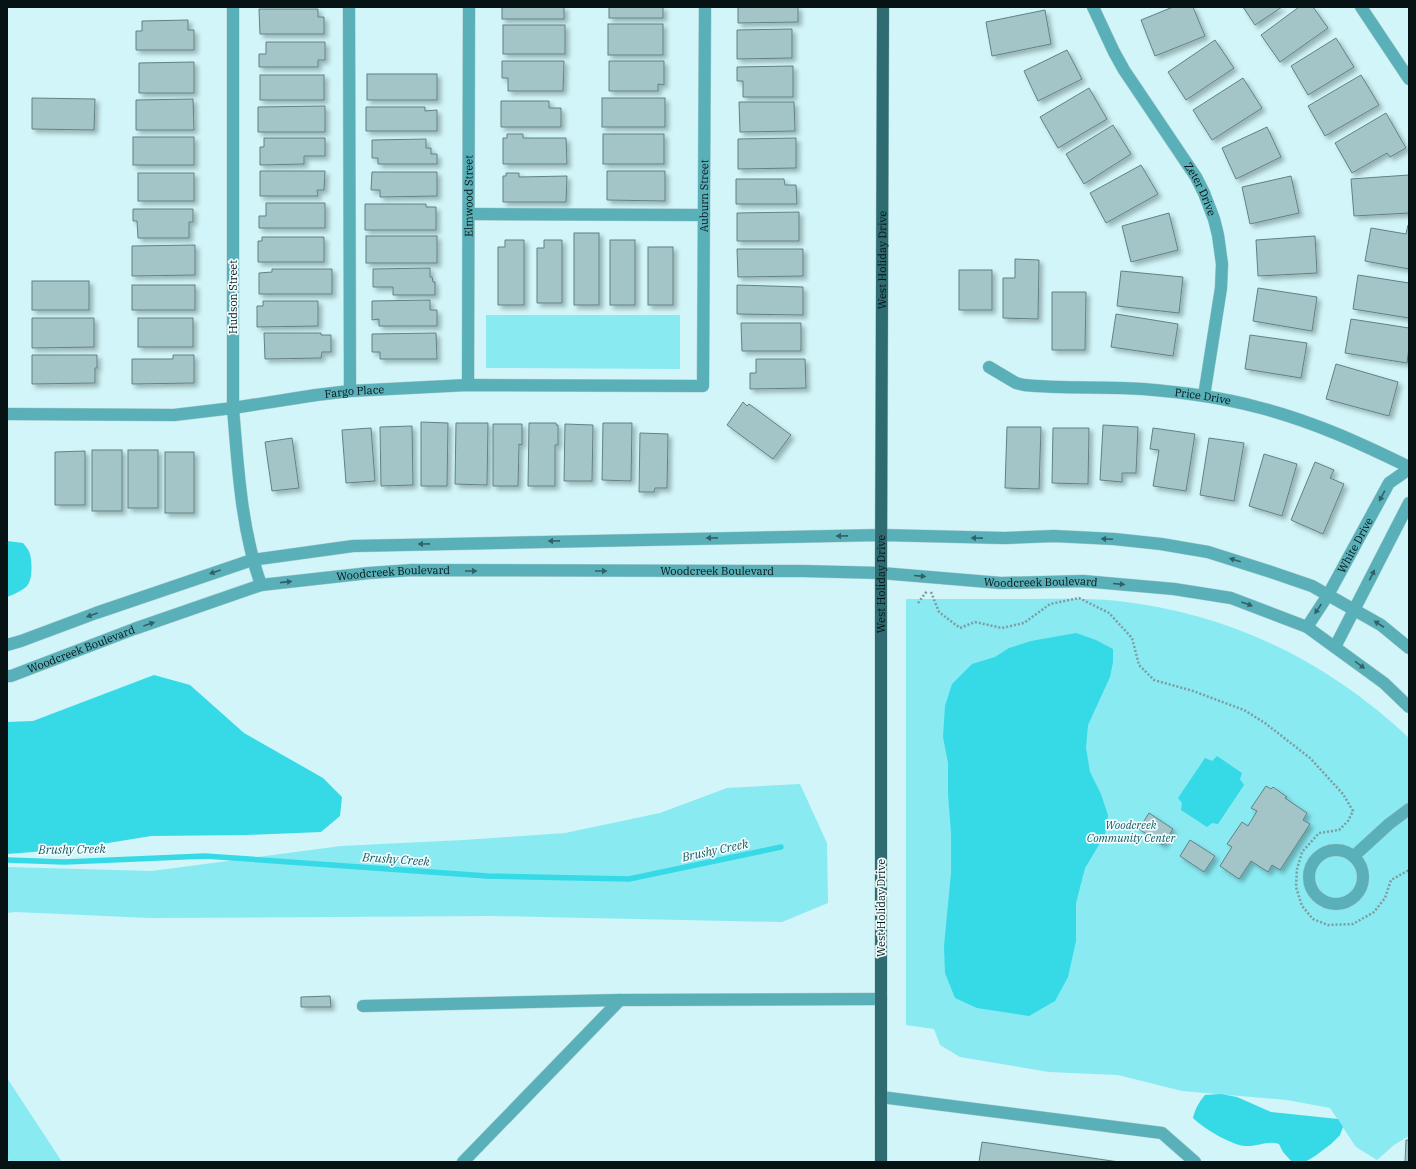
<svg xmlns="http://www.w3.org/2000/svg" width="1416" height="1169" font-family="'IBM Plex Serif',serif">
<defs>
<filter id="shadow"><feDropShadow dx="3.5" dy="3.5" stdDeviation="2" flood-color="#0004"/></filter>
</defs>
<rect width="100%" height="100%" fill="#d1f5f8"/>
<g fill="#89eaf2">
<path d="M486,315H680V369L486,368Z"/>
<path d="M906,599C948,599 989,599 1030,599C1060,599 1089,598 1118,601C1231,614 1327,661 1409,738V1136L1394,1145L1377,1160L1356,1147L1330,1108L1287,1100L1182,1091L1118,1075L1049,1072L960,1057L940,1045L934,1029L906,1025Z"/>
<path d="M800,784L827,843L828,903L782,922L490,916L150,918L15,912L7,913V867L152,871L341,846L464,840L565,833L660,813L727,788Z"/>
<path d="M7,1078L62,1162H10L7,1157Z"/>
</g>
<g fill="#36d9e6">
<path d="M7,541L23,543C26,547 29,550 30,554C32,562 33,579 27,586C23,590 13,595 7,597Z"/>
<path d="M1076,633L1096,640L1113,649V662L1110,677L1088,725L1086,748L1090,772L1101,794L1108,815L1105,835L1085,868L1076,903V941L1068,977L1055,1001L1029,1016L977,1008L955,998L945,973L944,946L951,873V833L948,794V763L943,737L945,706L952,684L972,664L995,657L1009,648L1031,641Z"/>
<path d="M154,675L190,685L244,733L323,778L342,797L340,816L321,832L246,835L151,836L71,849L7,854V722L33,721Z"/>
<path d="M1217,756L1242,773L1240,779L1244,785L1218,824L1212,823L1207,827L1181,810L1182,803L1178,798L1205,758L1212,761Z"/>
<path d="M1221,1094L1237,1097L1271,1112L1338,1119L1343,1127L1340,1135L1331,1144L1315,1156L1305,1162H1292L1283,1152L1279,1144C1268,1140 1257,1147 1245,1146C1231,1145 1203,1128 1193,1118C1195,1109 1199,1102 1205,1095Z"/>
</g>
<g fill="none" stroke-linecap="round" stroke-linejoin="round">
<path stroke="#36d9e6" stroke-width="5.5" d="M7,860L65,862L205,856L487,876L629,879L781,847"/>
</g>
<g fill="#a3c5c8" stroke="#618284" filter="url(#shadow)">
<rect x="502" y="7" width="62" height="12"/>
<rect x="609" y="7" width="54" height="11"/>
<path d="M738,7H798V22L738,23Z"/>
<path d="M1173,7H1193L1205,36L1155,56L1141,20Z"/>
<path d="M1243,7H1282L1255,25Z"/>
<path d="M1299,7H1313L1328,28L1280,62L1261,35Z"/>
<path d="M259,9H318V17H324V34H260Z"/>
<path d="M1045,10L1051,44L992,56L986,22Z"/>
<path d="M188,20V30H194V50H136V31H142V21Z"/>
<rect x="608" y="24" width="55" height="31"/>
<rect x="503" y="25" width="62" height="29"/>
<path d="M792,29V58L737,59V30Z"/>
<path d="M1336,38L1354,67L1308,95L1291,66Z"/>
<path d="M1215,40L1234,68L1186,100L1168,72Z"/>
<path d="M266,42H325V60H318V67H259V54H266Z"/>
<path d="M1067,50L1082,79L1038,101L1024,71Z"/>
<path d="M502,61H564L563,91H508V78H502Z"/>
<path d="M609,61H664V85L658,84V91H609Z"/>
<path d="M194,62V93H139V63Z"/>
<path d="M793,66V97H743V81H737V67Z"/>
<rect x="367" y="74" width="70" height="26"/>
<rect x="260" y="75" width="64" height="25"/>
<path d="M1361,75L1379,105L1325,136L1308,106Z"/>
<path d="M1243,78L1262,108L1212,140L1193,110Z"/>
<path d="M1089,88L1107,119L1058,148L1040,117Z"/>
<path d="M32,98L95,99L94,130L32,129Z"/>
<rect x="602" y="98" width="63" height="29"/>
<path d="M193,99L194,130H136V100Z"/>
<path d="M501,101H549V108H561V127H501Z"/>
<path d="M739,102H794L795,131L740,132Z"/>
<path d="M325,106V132H258V107Z"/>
<path d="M366,107H425V111L437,110V131H366Z"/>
<path d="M1386,113L1406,148L1390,157L1387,153L1352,173L1335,143Z"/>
<path d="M1113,125L1131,154L1084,184L1066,154Z"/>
<path d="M1267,127L1281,157L1236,179L1222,148Z"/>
<path d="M507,134H523V138H566L567,164H503V138H507Z"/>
<rect x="603" y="134" width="61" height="30"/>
<rect x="133" y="137" width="61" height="28"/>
<path d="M264,138H325V156H304V164L260,165V147H264Z"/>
<path d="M796,138V168L738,169V139Z"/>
<path d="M426,139V148H431V154H437V164H378V158H372V140Z"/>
<path d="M1141,165L1158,194L1106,223L1090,193Z"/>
<path d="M260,171H325L324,190H317L318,196H260Z"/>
<path d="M607,171H665V201L607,200Z"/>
<path d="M372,172H437V196L380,197V190H371Z"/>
<rect x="138" y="173" width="56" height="28"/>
<path d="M506,173H519V177L567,176L566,202H503V176H506Z"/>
<path d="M1409,175V213L1354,216L1351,179Z"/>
<path d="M1291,176L1299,213L1250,224L1242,187Z"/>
<path d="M736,179H784L785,185H796L797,204H736Z"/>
<path d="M266,203H325V228H259V216H266Z"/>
<path d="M365,204H426V207H436V230H365Z"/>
<path d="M133,209H193V222H189V238H138L137,221H133Z"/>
<path d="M799,212V241H737V213Z"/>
<path d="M1169,213L1178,250L1131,262L1122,226Z"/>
<path d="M1408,225L1409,226V269L1365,261L1371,228L1406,234Z"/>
<rect x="574" y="233" width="25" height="72"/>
<rect x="366" y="236" width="71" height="27"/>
<path d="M1315,236L1317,273L1258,276L1256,240Z"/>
<path d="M262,237H324V262H258V241H262Z"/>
<path d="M505,240H524V305H498V247H505Z"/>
<path d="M544,240H562V303H537V248H544Z"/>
<rect x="610" y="240" width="25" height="65"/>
<path d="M195,245V275L132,276V246Z"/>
<rect x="648" y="247" width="25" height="58"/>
<path d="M737,249H803V276L738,277Z"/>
<path d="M1015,259L1039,260L1038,319L1003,318V278H1015Z"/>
<path d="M430,268V277H432L433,282H435V295H393V287H373V269Z"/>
<path d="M272,269H332V294H259V273L272,272Z"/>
<rect x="959" y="270" width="33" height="40"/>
<path d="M1121,271L1183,277L1179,313L1117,306Z"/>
<path d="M1358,275L1409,283V318L1353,309Z"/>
<rect x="32" y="281" width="57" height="29"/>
<rect x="132" y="285" width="63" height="25"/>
<path d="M737,285L803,287V315L737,314Z"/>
<path d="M1258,288L1317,297L1312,331L1253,321Z"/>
<path d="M1052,292H1086L1085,350H1052Z"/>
<path d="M430,300V310H437V326H379V319L372,320V301Z"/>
<path d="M263,301H318V326L257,327V306H263Z"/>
<path d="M1116,314L1178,324L1173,356L1111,347Z"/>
<path d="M32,318H94V347L32,348Z"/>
<rect x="138" y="318" width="55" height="29"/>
<path d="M1351,319L1409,328V348L1407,363L1345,353Z"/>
<path d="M741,323H801V351H742Z"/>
<path d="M264,333H321V335H331V352H322L321,358L265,359Z"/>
<path d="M436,333L437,359H380V352H372V334Z"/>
<path d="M1250,335L1307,343L1301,378L1245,369Z"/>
<path d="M32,355H97V368H95V383L32,384Z"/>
<path d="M173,355H194V383L132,384V359H173Z"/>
<path d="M756,359H805L806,388L750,389V373H756Z"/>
<path d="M1336,364L1398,382L1389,416L1326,399Z"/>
<path d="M743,402L747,406L749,404L791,435L773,459L727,425Z"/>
<path d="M421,422L448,423L447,486H421Z"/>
<path d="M456,423H488L487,485L455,484Z"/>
<path d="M529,423H556V425H558V445H555V486H528Z"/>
<path d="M603,423H632L631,481L602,480Z"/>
<path d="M493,424H522V445L519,444L518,486H493Z"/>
<path d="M565,424L593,425L592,481H564Z"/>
<path d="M1103,425L1138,427L1136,473H1122V482L1100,480Z"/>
<path d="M412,426L413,485L381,486L380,427Z"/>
<path d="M1007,427H1041L1039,489L1005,488Z"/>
<path d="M371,428L375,481L346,483L342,430Z"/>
<path d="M1053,428H1089L1088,484L1052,483Z"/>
<path d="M1153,428L1195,434L1186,491L1153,486L1159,450L1150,449Z"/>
<path d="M640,433L668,434L667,488H655L654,492H639Z"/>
<path d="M292,438L299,488L272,491L265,442Z"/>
<path d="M1209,438L1244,443L1234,501L1200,495Z"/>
<rect x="92" y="450" width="30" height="61"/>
<rect x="128" y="450" width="30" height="58"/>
<path d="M85,451V505H55V452Z"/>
<rect x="165" y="452" width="29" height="61"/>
<path d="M1264,454L1297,464L1282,516L1249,506Z"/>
<path d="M1315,462L1334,470L1330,478L1344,484L1323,534L1291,520Z"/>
<path d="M1266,786L1271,789L1273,787L1287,797L1285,798L1307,813L1303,820L1310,824L1280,870L1272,865L1268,872L1251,861L1239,879L1220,866L1232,847L1227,844L1242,822L1248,826L1257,811L1251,808Z"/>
<path d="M1149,813L1173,829L1163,845L1139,829Z"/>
<path d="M1190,840L1215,856L1204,872L1180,856Z"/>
<path d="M330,996L331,1007H301V997Z"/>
<path d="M1406,1140H1409V1162H1405Z"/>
<path d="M982,1142L1119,1162H979Z"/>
</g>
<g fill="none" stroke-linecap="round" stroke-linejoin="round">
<g stroke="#b1d1d3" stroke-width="13">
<g id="minor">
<path d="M233,7V408C238,468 241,528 261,585"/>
<path d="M349,7L350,391"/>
<path id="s1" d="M1093,7L1114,52L1124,70L1196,177L1204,193L1214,219L1218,235L1222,264L1221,288L1204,396"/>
<path d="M1361,7L1409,79"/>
<path d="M469,214L704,215"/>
<path id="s2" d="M989,367L1016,383L1024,385C1063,389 1103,386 1143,389C1181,392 1220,397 1257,407C1310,420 1360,443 1409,467"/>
<path id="s3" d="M468,385L469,7"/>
<path id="s4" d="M7,414L174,415L233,408L316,395L350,391L468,385L703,386L705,7"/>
<path id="s5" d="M1307,627L1328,595L1389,483L1409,469"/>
<path d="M7,645L21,641L96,613L252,560L353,546L881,535L1004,538L1054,536L1114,539L1161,544L1208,552L1268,571L1312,586L1381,625L1409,648"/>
<path d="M1335,647L1409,503"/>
<path id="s6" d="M7,676H11L134,629L261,585L369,573L412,570L803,571L881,573L1001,583L1083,581L1174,589L1231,598L1307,627L1384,683L1409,707"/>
<circle cx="1336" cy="877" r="27"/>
<path d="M1354,856L1389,824L1409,809"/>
<path d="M363,1006L620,1000L881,999"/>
<path d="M881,1097L1162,1133L1195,1162"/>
<path d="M463,1162L620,1000"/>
</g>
</g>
<g stroke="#b1d1d3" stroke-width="13">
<g id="major">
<path id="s7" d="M881,1162V573L883,7"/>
</g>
</g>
<g stroke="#809b9d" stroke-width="2.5" stroke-dasharray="2 2" stroke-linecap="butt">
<path d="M931,592L939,612L960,628L975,622L1002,628L1024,623L1050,604L1079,598L1109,613L1132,638L1139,665L1154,680L1193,691L1244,710L1265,723L1310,758L1343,794L1353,811L1348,821L1339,830L1319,833L1302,852L1297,869L1296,887L1302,906L1313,919L1328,925L1353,924L1374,912L1385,898L1391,880L1409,870"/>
<path d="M918,603L927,591"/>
</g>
<use href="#minor" stroke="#59b0b8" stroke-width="12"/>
<use href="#major" stroke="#2e6c71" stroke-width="12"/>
</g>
<defs><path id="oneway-solid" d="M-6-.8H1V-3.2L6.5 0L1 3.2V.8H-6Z"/></defs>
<g fill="#306166">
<use href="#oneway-solid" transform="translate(1382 496) rotate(118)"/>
<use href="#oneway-solid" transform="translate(842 536) rotate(179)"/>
<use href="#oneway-solid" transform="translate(712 538) rotate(179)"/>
<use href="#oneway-solid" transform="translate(977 538) rotate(-179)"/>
<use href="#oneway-solid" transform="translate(1107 539) rotate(-177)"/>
<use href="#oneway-solid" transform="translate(554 541) rotate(179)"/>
<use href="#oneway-solid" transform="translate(424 544) rotate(179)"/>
<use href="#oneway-solid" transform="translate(1235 560) rotate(-163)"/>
<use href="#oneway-solid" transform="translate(471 571)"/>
<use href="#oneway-solid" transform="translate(601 571)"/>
<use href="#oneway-solid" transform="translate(215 572) rotate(161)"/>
<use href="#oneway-solid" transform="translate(1372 575) rotate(-63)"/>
<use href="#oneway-solid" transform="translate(920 576) rotate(5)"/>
<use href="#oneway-solid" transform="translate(286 582) rotate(-6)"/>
<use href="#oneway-solid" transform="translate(1119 584) rotate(5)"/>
<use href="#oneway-solid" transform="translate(1247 604) rotate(20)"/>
<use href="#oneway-solid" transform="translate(1318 609) rotate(124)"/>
<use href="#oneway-solid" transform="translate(92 615) rotate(160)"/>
<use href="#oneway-solid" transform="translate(149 624) rotate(-19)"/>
<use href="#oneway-solid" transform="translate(1379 624) rotate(-147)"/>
<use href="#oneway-solid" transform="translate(1360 665) rotate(36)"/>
</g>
<g text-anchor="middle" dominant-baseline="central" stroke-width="3.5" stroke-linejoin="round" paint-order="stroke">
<g font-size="11" fill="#061213" stroke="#effdff">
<text stroke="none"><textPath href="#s1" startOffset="212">Zeter Drive</textPath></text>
<text stroke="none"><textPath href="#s3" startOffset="189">Elmwood Street</textPath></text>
<text stroke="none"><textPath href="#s4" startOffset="888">Auburn Street</textPath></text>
<text stroke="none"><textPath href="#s7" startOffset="902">West Holiday Drive</textPath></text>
<text transform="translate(233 297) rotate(-90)">Hudson Street</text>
<text stroke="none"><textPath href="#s4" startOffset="349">Fargo Place</textPath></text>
<text stroke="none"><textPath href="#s2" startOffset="219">Price Drive</textPath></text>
<text stroke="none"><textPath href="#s5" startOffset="95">White Drive</textPath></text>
<text stroke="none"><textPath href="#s6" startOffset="727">Woodcreek Boulevard</textPath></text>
<text stroke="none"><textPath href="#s6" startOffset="403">Woodcreek Boulevard</textPath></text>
<text stroke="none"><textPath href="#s6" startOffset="1051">Woodcreek Boulevard</textPath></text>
<text stroke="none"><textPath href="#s7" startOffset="578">West Holiday Drive</textPath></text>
<text stroke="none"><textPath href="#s6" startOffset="79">Woodcreek Boulevard</textPath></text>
<text transform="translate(881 908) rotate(-90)">West Holiday Drive</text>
</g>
<g font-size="11" font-style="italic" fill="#18585e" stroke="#effdff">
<text x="1131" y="825">Woodcreek<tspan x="1131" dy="13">Community Center</tspan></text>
</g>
<g font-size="12" font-style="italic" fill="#19595f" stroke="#effdff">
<text transform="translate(72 849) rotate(-1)">Brushy Creek</text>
<text transform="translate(715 850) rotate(-12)">Brushy Creek</text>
<text transform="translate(396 859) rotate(4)">Brushy Creek</text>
</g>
</g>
<rect width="1416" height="1169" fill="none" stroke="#061213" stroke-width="16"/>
</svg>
